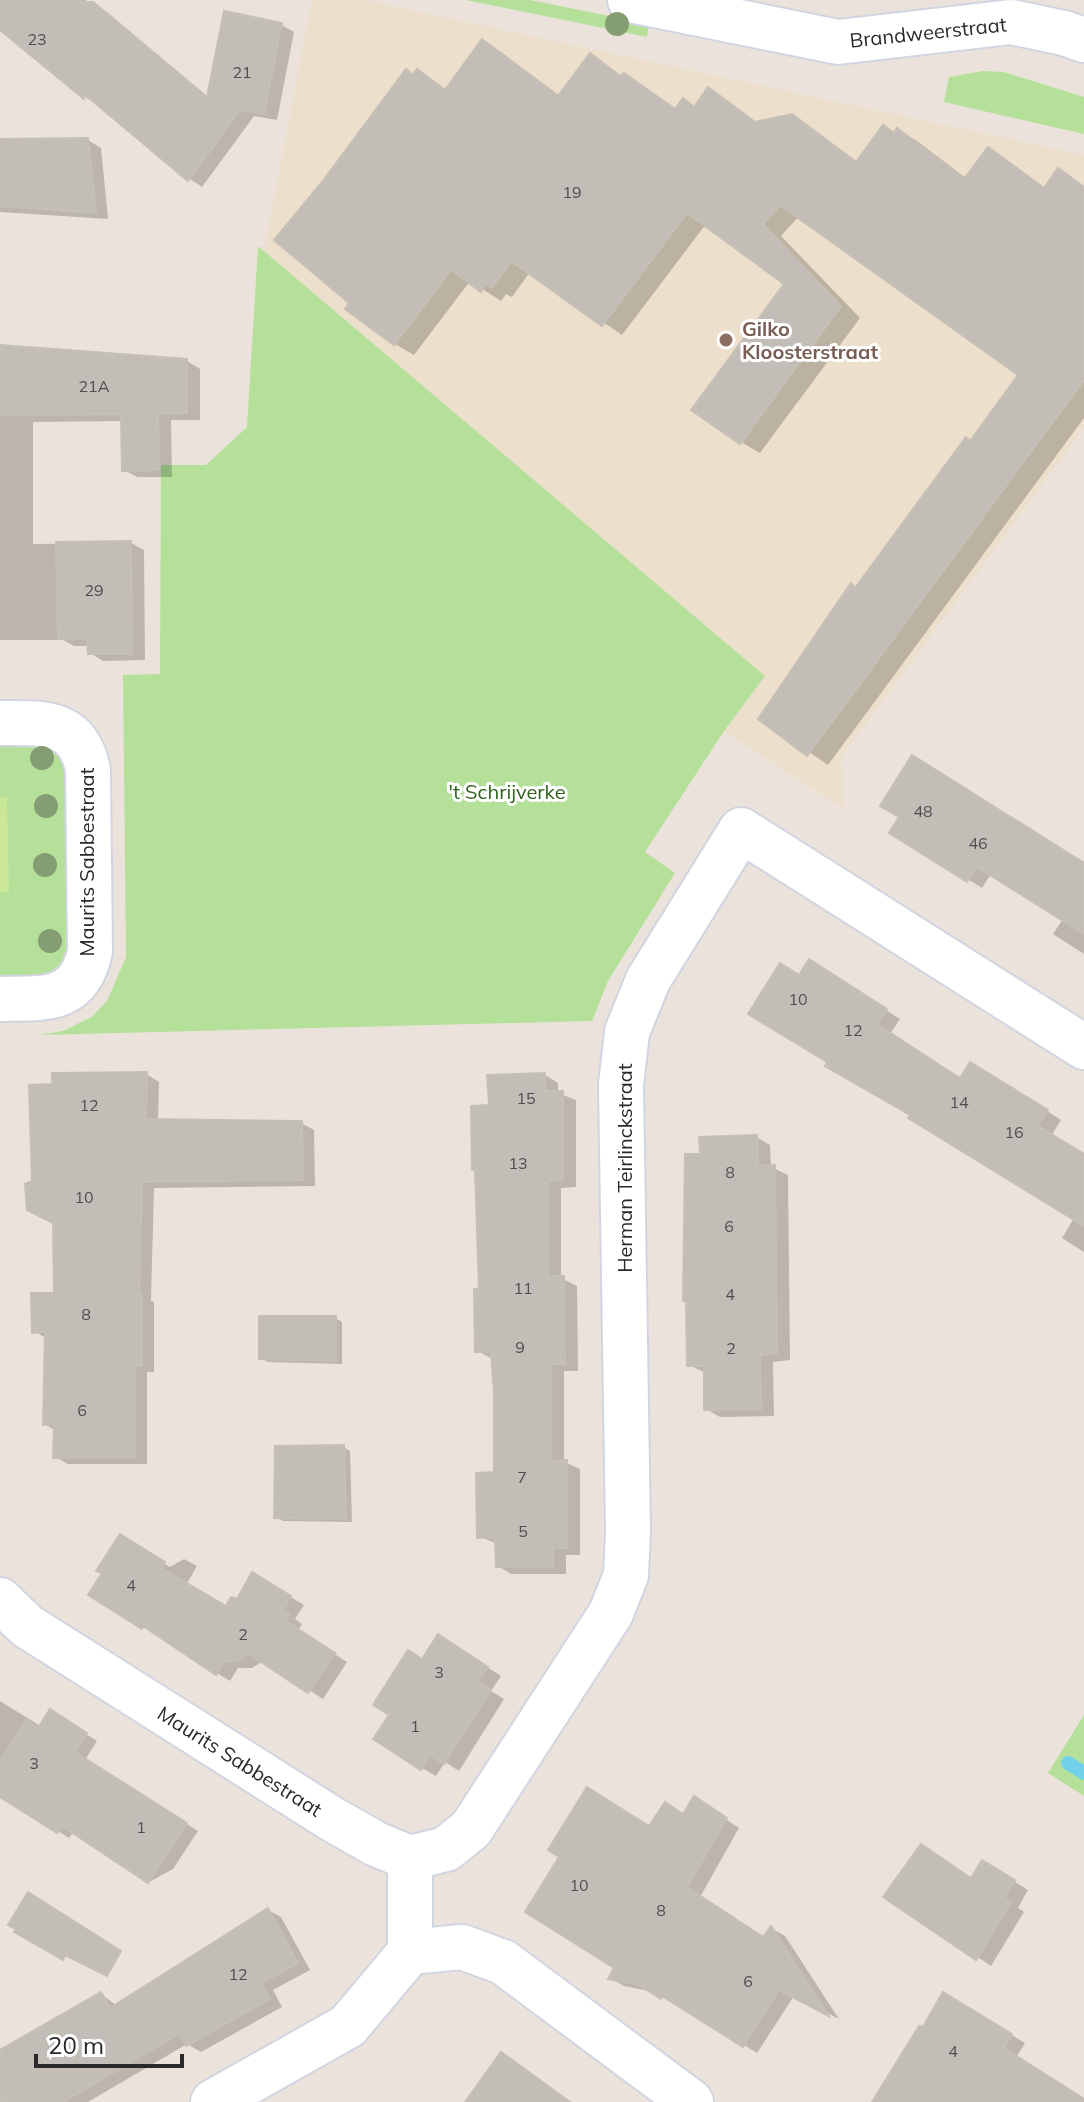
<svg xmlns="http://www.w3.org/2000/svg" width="1084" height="2102" font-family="Mulish,sans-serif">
<rect width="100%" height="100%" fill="#ebe3db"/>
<path fill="#ecdfcb" d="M312,0H364L1084,155V428L841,758L844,809L724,731L765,676L264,251Z"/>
<g fill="#b5e099">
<path d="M466,0H530L649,24L647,37Z"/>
<path d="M983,71L1004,72L1084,97V134L944,102L949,77Z"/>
<path d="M258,246L765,676L724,731L645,852L675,873L608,981L592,1021L39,1035L63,1031L93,1016L107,1001L126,957L123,675L160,674L161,465H206L247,427Z"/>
<path d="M0,743C32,744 56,738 67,775V953C53,981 27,977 0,977Z"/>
<path d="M1084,1715V1796L1048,1773Z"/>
</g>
<path fill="#c9e795" d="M0,797H7L9,892H0Z"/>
<g fill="#0003">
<path d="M0,0H85L107,12L209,98L281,25L294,32L277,120L254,116L202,187L190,179L96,101V104L85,97L0,28Z"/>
<path d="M483,42L502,53L560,96L590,56L622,77L624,75L643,86L677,110L695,108L709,90L758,123L792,116L858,162L898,130L917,141L967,179L988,150L1046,189L1059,170L1084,186V418L828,765L761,719L851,585L857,589L1021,375L799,216L781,236L860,318L760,453L741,442L787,283L706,224L622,335L530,272L512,297L506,294L501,301L470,281L414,355L395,344L415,76L418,72L447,90Z"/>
<path d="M88,140L101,148L108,219L0,212V141Z"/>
<path d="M0,347L187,361L200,369V420H171L172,477H137L124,470L123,421L33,422V544L131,543L144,550L145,660L103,661L90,653V646H74L63,640H0Z"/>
<path d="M892,832L1084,864V954L1053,934L1063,919L991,874L982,888Z"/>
<path d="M824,970L900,1019L890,1034L961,1080L985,1072L1061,1120L1051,1136L1084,1182V1252L1062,1238L1074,1218L800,977Z"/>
<path d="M146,1074L159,1082L158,1122L301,1123L314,1130L315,1186L154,1188L151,1301L154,1302V1372H147V1464H68L55,1457L56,1431L45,1424L47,1339L34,1331L56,1295Z"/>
<path d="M545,1075L558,1083V1093L576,1100V1187L561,1188V1278L577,1286L578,1371H564V1462L580,1469V1555H566V1574H511L498,1566L497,1544L479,1536L496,1474L493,1359L477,1351L491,1107Z"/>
<path d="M756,1137L770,1145L771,1167L788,1175L790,1360L773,1362L774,1416L720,1417L706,1409V1373L689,1365L702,1156Z"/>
<path d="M335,1318L342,1322V1364L268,1362L261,1358Z"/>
<path d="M343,1447L350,1451L352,1522L283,1521L276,1517Z"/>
<path d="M121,1537L170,1567L184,1559L197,1566L186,1585L227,1608L237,1602L253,1575L304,1605L295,1619L302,1624L298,1630L347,1662L323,1699L263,1661L252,1668H238L230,1681L143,1627Z"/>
<path d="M453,1645L501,1676L491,1691L504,1699L459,1771L445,1762L436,1776L422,1768L424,1661Z"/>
<path d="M0,1701L42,1727L62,1719L97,1741L85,1760L198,1831L173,1869L151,1881L74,1831L69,1838L0,1795Z"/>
<path d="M708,1807L739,1828L700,1897L764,1939L771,1928L785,1936L839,2019L794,1996L757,2053L677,2003L676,2005L654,1992L624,1986L610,1978L617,1967L650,1828Z"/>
<path d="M983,1862L1028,1890L1018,1908L1024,1912L991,1966L886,1896L973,1879Z"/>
<path d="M268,1910L281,1917L310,1970L273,1990L282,2007L201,2052L187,2044L88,2102H0V2053L101,1994L117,2006Z"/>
<path d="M944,1995L1025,2043L1016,2058L1084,2102H895L924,2029Z"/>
</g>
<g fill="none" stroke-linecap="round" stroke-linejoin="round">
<path stroke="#72d1e9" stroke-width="14" d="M1068,1763L1084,1773"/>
</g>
<g fill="#c3bdb8" stroke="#c6bfb5" stroke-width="2">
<path d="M0,0L93,2L207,97L224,11L282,23L264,114L240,110L188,181L83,93L84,99L0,30Z"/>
<path d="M482,39L558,96L590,53L620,76L624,73L675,109L683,98L694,107L708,87L755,122L792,114L856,162L883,125L894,133L897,128L964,179L988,147L1044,188L1058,168L1084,187V380L807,756L758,719L851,583L855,588L966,437L970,441L1018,375L780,205L763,224L841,306L740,444L691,410L784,284L687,213L602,326L511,261L492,288L486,284L481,292L451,270L394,345L345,309L349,303L274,240L322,182L406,69L413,75L417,69L445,90Z"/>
<path d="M88,138L96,213L0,206V139Z"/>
<path d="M0,345L187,359V413L158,414L159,470L122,471L121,414L0,415Z"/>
<path d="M131,541L132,654H88L87,639H58L56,542Z"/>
<path d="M912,755L1084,863V934L977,867L967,882L889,833L899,817L880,806Z"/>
<path d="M809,959L887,1009L877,1024L941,1066L960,1078L970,1062L1048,1110L1038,1126L1084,1154V1226L908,1118L910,1115L825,1066L827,1062L748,1014L780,963L799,975Z"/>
<path d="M147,1072L146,1119L302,1121L303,1180L142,1182L139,1293H141L142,1366H135V1457L53,1458L54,1424L43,1425L45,1332L32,1333L31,1293H54L53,1223L27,1210L25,1184L32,1181L29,1085L52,1084V1073Z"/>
<path d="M545,1073V1091H563V1180L548,1181V1276H564L565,1364H551V1461L567,1460V1548H553V1567H496L495,1537L477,1538L476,1473L494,1472V1393L491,1352H475L474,1289H479L475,1170H472L471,1106L489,1105L487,1075Z"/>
<path d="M757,1135L758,1166L775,1165L777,1353L760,1355L761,1409L704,1410V1366H687L686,1301H683L685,1154H700L699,1137Z"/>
<path d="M259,1316H336V1361L259,1359Z"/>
<path d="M344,1445L346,1519L274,1518L275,1446Z"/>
<path d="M120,1534L165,1562L161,1568L226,1606L231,1597L237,1599L252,1572L291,1596L283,1610L290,1614L286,1621L335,1653L308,1693L249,1654L237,1661H224L216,1675L143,1626L142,1629L88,1595L102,1573L96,1571Z"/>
<path d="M438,1634L488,1667L478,1681L491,1690L444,1764L430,1755L421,1770L373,1739L389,1715L373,1705L408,1650L422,1659Z"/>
<path d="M50,1709L87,1733L75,1752L187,1823L148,1883L62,1826L57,1833L0,1797V1761L26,1720L38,1728Z"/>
<path d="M587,1787L649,1826L665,1802L683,1814L694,1796L727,1818L687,1887L763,1937L771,1926L829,2016L779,1990L743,2047L662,1996L661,1999L639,1985L608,1979L614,1968L525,1912L559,1857L548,1850Z"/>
<path d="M921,1844L971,1878L982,1860L1015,1880L1004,1898L1011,1902L976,1960L883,1897Z"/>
<path d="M28,1892L121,1951L107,1976L65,1955L63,1960L14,1932L16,1929L8,1925Z"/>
<path d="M268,1908L298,1963L261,1983L270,1999L186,2046L179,2034L63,2102H0V2050L101,1992L110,2008Z"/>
<path d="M943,1992L1012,2034L1004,2048L1084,2099V2102H872L919,2026L923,2027Z"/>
<path d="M501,2052L570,2102H465Z"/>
</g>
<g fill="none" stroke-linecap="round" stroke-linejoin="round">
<g stroke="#d1d5e1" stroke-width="48">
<g id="street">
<path d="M630,0L838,42L1011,22L1064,33L1084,40"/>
<path d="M0,723C42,723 78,719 88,770L90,951C79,1004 43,998 0,999"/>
<path d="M0,1600L27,1626L332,1819L376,1844L410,1858"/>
<path d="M410,1858L446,1849L471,1829L611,1613L626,1575L628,1532L621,1085L627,1032L648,980L741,830L1084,1047"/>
<path d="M410,1858V1952"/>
<path d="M213,2102L348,2026L410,1952L462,1947L503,1962L691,2102"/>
</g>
</g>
<use href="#street" stroke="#fff" stroke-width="44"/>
</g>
<g fill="#849d72">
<circle cx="617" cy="24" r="12"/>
<circle cx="42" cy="758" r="12"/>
<circle cx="46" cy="806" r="12"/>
<circle cx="45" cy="865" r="12"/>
<circle cx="50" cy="941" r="12"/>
</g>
<circle fill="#8d6e63" stroke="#fff" stroke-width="3" cx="726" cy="340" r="8"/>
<g text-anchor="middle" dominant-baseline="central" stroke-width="6" stroke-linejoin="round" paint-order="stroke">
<g font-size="16" fill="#504e4d">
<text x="37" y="39">23</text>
<text x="242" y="72">21</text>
<text x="572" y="192">19</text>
<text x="94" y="386">21A</text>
<text x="94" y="590">29</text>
<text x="923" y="811">48</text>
<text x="978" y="843">46</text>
<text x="798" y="999">10</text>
<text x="853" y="1030">12</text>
<text x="526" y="1098">15</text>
<text x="959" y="1102">14</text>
<text x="89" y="1105">12</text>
<text x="1014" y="1132">16</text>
<text x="518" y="1163">13</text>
<text x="730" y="1172">8</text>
<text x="84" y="1197">10</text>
<text x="729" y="1226">6</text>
<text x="523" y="1288">11</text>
<text x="730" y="1294">4</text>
<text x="86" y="1314">8</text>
<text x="520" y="1347">9</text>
<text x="731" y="1348">2</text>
<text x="82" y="1410">6</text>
<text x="522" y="1477">7</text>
<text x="523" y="1531">5</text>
<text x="131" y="1585">4</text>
<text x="243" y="1634">2</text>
<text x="439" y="1672">3</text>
<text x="415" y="1726">1</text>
<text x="34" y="1763">3</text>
<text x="141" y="1827">1</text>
<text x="579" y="1885">10</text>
<text x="661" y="1910">8</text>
<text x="238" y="1974">12</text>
<text x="748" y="1981">6</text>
<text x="953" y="2051">4</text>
</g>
<g font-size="20" fill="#292929" stroke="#fff">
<text transform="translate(928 32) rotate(-6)">Brandweerstraat</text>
<text transform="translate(86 862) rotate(-90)">Maurits Sabbestraat</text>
<text transform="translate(624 1168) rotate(-90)">Herman Teirlinckstraat</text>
<text transform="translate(240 1761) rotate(32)">Maurits Sabbestraat</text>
</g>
<g font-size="20" font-weight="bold" fill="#785e54" stroke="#fff" text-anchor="start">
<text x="742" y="328">Gilko<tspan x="742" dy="23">Kloosterstraat</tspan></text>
</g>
<g font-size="20" fill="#2f631c" stroke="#fff">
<text x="507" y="791">'t Schrijverke</text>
</g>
</g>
<path d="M36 2054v12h146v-12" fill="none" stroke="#292929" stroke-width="4"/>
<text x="48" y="2054" font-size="24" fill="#292929" stroke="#ffffff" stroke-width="6" paint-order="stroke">20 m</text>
</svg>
